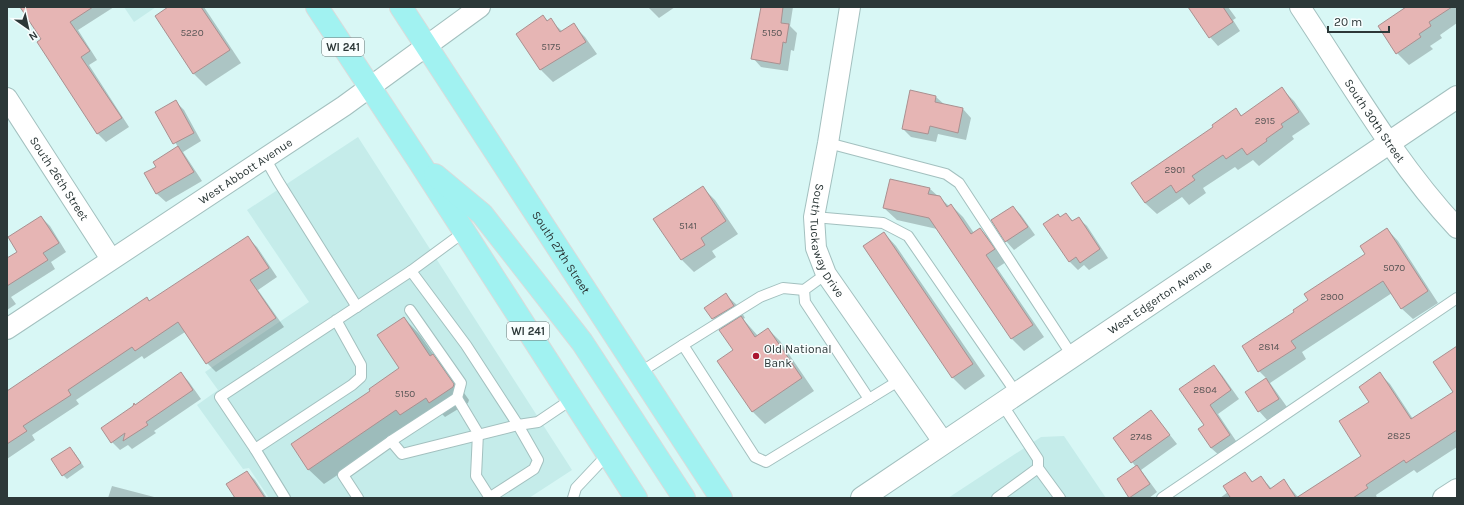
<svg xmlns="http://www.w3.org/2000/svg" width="1464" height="505" font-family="Karla,sans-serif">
<rect width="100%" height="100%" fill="#d8f7f5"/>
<g fill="#c5ecea">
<path d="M124,7H156L134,22Z"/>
<path d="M358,137L572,470L529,498H269L249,468L243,469L197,405L218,390L205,372L309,302L247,210Z"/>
<path d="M1064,436L1106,498H948L1041,437Z"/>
</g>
<g fill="#0003">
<path d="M21,7H114L78,30L97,60L89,65L129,127L106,142L98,134L38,42L42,39Z"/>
<path d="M170,7H204L241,63L206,86L194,74L156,16Z"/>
<path d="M648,7H675L659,18Z"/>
<path d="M762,7H793L790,26L797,33L794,51L791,50L788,71L761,67L753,58Z"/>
<path d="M1191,7H1228L1236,18L1233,20L1240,31L1218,46L1210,37Z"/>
<path d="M1408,7H1457V23L1440,35L1442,38L1430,46L1433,49L1409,65L1397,53Z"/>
<path d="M543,16L548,21L550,20L563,32L573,25L585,37L597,54L553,82L541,70L517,34Z"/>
<path d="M1282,89L1294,101L1310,124L1292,136L1294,139L1259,166L1253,160L1238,170L1235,167L1203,188L1206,193L1189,205L1182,197L1157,214L1145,203L1215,127L1236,110L1242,116Z"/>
<path d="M911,91L936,97L945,105L963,109L971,118L966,140L938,134L936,142L911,137L903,129Z"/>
<path d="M176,102L184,110L201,141L183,152L202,181L166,202L157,194L146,174L157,167L178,147L157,112Z"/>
<path d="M703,188L715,200L738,234L712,251L716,257L694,272L682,260L654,220Z"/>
<path d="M929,188L949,206L951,205L963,217L974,233L980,229L992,241L1006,262L997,268L1044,337L1024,351L1012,339L937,229L897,220L884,208Z"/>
<path d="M1013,207L1021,215L1035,235L1014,250L1006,241Z"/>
<path d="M1066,214L1073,221L1078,218L1087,226L1108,258L1089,270L1084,265L1078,270L1069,261L1061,218Z"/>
<path d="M41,217L50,226L66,252L51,262L55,269L11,297L16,304L7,310V260L18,252Z"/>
<path d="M1387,229L1398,241L1438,303L1413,319L1401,308L1392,293L1302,352L1306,359L1270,383L1287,407L1267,420L1259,411L1246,392L1267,379L1259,371L1243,346L1296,312L1367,255Z"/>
<path d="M884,233L896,246L985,376L965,390L953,378L864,247Z"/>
<path d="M248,238L257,247L277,277L258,290L284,327L216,372L207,363L185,332L144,359L142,356L76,400L79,404L32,435L35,440L7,459V392L147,298L150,302Z"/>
<path d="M725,294L738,306L745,318L743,319L758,336L768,329L780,341L814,391L765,424L753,412L718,361L734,351L723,329L705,308Z"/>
<path d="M404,318L419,334L435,357L448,370L469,400L468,403L445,417L441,413L411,426L324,484L308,469L372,391L401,368Z"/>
<path d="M1214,366L1222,375L1239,399L1218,414L1238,444L1220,456L1211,448L1199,429L1205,425Z"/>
<path d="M181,373L189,382L201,399L154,431L156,433L132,449L128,445L120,450L112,442L134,407Z"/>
<path d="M1380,374L1390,384L1413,419L1457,391V447L1417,473L1414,470L1376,495L1377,498H1220L1228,492L1244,473L1253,482L1261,477L1272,489L1284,481L1298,497L1362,456L1371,402Z"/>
<path d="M1151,411L1177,444L1141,470L1157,492L1149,498H1131L1136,467L1114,438Z"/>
<path d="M74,452L84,467L67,479L63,475Z"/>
<path d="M247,472L255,480L267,498H236Z"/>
<path d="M112,486L158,498H108Z"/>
</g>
<g fill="#e6b5b4" stroke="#aa9090">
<path d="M20,7H93L70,22L90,51L81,57L122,118L97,134L37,42L41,39Z"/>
<path d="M168,7H201L230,50L193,74L155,16Z"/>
<path d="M761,7H783L781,23L789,24L786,43L783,42L780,64L751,59Z"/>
<path d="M1188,7H1223L1233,22L1209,38Z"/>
<path d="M1406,7H1452L1429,22L1431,26L1419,34L1421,37L1396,54L1378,26Z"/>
<path d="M543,15L547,21L551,18L560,32L574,23L586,42L540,70L516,34Z"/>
<path d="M1282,87L1299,112L1281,124L1283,127L1266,139L1267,141L1247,155L1242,148L1226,159L1223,155L1192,176L1195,180L1176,193L1171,185L1145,203L1131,183L1213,127L1212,125L1236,108L1241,116Z"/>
<path d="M910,90L936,96L935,102L963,108L958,133L930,126L928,134L902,129Z"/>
<path d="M176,100L194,133L173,144L155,112Z"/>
<path d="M178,146L194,172L156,194L144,173L156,167L153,162Z"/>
<path d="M890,179L930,188L928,194L940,196L947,207L951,204L971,234L980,228L995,249L986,255L1033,325L1011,339L929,218L883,208Z"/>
<path d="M703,186L726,221L701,238L705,245L681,260L653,219Z"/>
<path d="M1013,206L1028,227L1005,242L991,220Z"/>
<path d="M1066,213L1072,221L1079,217L1100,249L1080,263L1076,257L1069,262L1043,224L1058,214L1060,217Z"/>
<path d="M41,216L59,243L43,253L48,260L7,286V258L17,252L8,237Z"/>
<path d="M1387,228L1428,291L1401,309L1383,281L1291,341L1296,348L1258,372L1242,346L1294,312L1293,310L1308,300L1304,294L1365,254L1360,246Z"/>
<path d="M884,232L973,364L952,378L863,246Z"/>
<path d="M248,236L269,268L250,280L276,318L206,364L178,322L135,351L132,347L68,390L71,395L23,426L27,431L7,444V391L147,297L149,301Z"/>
<path d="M726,293L734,306L712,319L704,308Z"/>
<path d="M741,316L755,337L768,328L802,378L752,412L717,361L733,350L719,330Z"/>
<path d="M404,317L430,356L433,354L454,384L453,387L429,403L426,398L400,415L396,410L308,470L291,444L370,391L369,389L399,368L377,335Z"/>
<path d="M1457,346V430L1406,463L1404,460L1366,485L1368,488L1353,498H1228L1230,497L1223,486L1245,472L1252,482L1261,476L1270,489L1284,479L1296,498L1361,456L1339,421L1369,402L1359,387L1380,372L1411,419L1453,392L1433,362Z"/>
<path d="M1214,365L1231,390L1210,405L1230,435L1211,448L1198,429L1204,425L1179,389Z"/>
<path d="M181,372L193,390L146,422L148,425L123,441L125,433L111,443L101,428L133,406L134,403L135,405Z"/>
<path d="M1266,378L1279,399L1258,412L1245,392Z"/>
<path d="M1151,410L1170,435L1131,463L1113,438Z"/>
<path d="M70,447L81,463L62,476L51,459Z"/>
<path d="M1137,465L1150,484L1129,498L1117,479Z"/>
<path d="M247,471L265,498H235L226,484Z"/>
</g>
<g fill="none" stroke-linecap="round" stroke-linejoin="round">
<g stroke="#a3c0bf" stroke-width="12">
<g id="lane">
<path d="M828,143L946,174L959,183L1073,357"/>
<path d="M265,158L278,181L357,307"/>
<path d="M814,217L883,223L908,236L1017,394"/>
<path d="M464,232L411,271L466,345L518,425L538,422L572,399"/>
<path d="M826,274L804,290L805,302L869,399"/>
<path d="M410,310L461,383L457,398"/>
<path d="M336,320L361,365V377L352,385L255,449L220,397L411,271"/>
<path d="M683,345L760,297L783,288L804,290"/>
<path d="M639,373L683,345L755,457L766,462L900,380"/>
<path d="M391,441L457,398L478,433L476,476L490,498"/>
<path d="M255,449L285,498"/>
<path d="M1038,468L1060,498"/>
<path d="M358,498L343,475L391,441L402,454L518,425L538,460L534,469L489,498"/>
<path d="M573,498L576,488L608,454"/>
<path d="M997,498L1038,468V459L1002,404"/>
<path d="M1162,498L1457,298"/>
</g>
</g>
<g stroke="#a3c0bf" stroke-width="22">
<g id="street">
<path id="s1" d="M850,7L828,143L814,217L816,248L826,274L944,443"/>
<path id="s2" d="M1300,7C1350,82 1396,163 1457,228"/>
<path id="s3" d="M7,98L111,259"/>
<path id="s4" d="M7,329L344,106L480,7"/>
<path d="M1443,498L1457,489"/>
</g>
</g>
<g stroke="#a3c0bf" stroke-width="24">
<g id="secondary">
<path id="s5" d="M862,498L1457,97"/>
</g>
</g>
<g stroke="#d9dbdb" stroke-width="24">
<g id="primary">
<path d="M317,7L420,163L636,498"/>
<path id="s6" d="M401,7L721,498"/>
<path d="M435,175L482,214L582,342L684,498"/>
</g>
</g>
<use href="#lane" stroke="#fff" stroke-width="10"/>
<use href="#street" stroke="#fff" stroke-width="20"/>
<use href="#secondary" stroke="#fff" stroke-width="22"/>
<use href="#primary" stroke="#a1f2f1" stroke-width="22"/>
</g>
<circle fill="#ab1530" stroke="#f8fefe" stroke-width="1.5" cx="756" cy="356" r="4"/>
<g text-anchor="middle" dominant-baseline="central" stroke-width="3" stroke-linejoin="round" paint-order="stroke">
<g font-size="10" fill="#5a5757">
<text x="192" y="33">5220</text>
<text x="772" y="33">5150</text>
<text x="551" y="47">5175</text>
<text x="1265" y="121">2915</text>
<text x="1175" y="170">2901</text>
<text x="688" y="226">5141</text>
<text x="1394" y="268">5070</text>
<text x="1332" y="297">2900</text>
<text x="1269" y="347">2814</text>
<text x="1205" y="390">2804</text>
<text x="405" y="394">5150</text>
<text x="1399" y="436">2825</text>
<text x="1141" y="437">2748</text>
</g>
<g fill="#f8fefe" stroke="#697373" stroke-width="1">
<rect x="322" y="38" width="42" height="18" rx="3"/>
<rect x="507" y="322" width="42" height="18" rx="3"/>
</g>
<g font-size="11" font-weight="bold" fill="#2c3838">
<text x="343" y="47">WI 241</text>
<text x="528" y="331">WI 241</text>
</g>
<g font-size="12" fill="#2c3838" stroke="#f8fefe">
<text stroke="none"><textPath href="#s2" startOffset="136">South 30th Street</textPath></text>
<text stroke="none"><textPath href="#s4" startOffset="286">West Abbott Avenue</textPath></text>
<text stroke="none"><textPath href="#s3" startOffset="96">South 26th Street</textPath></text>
<text stroke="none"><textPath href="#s1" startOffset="239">South Tuckaway Drive</textPath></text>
<text stroke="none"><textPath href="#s6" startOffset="293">South 27th Street</textPath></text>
<text stroke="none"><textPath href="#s5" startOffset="359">West Edgerton Avenue</textPath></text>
</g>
<g font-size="12" fill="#2c3838" stroke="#f8fefe" text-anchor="start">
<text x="764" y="349">Old National<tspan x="764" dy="14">Bank</tspan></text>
</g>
</g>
<rect width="1464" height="505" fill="none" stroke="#2c3838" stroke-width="16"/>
<g transform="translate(28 28) rotate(146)" stroke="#f8fefe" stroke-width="3" paint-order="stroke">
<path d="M0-3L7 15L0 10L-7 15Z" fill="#2c3838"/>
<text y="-6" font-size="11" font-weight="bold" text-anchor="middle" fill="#2c3838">N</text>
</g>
<path d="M1328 26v6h61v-6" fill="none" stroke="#2c3838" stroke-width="2"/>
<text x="1334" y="26" font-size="12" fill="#2c3838" stroke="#f8fefe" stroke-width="3" paint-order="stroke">20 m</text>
</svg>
